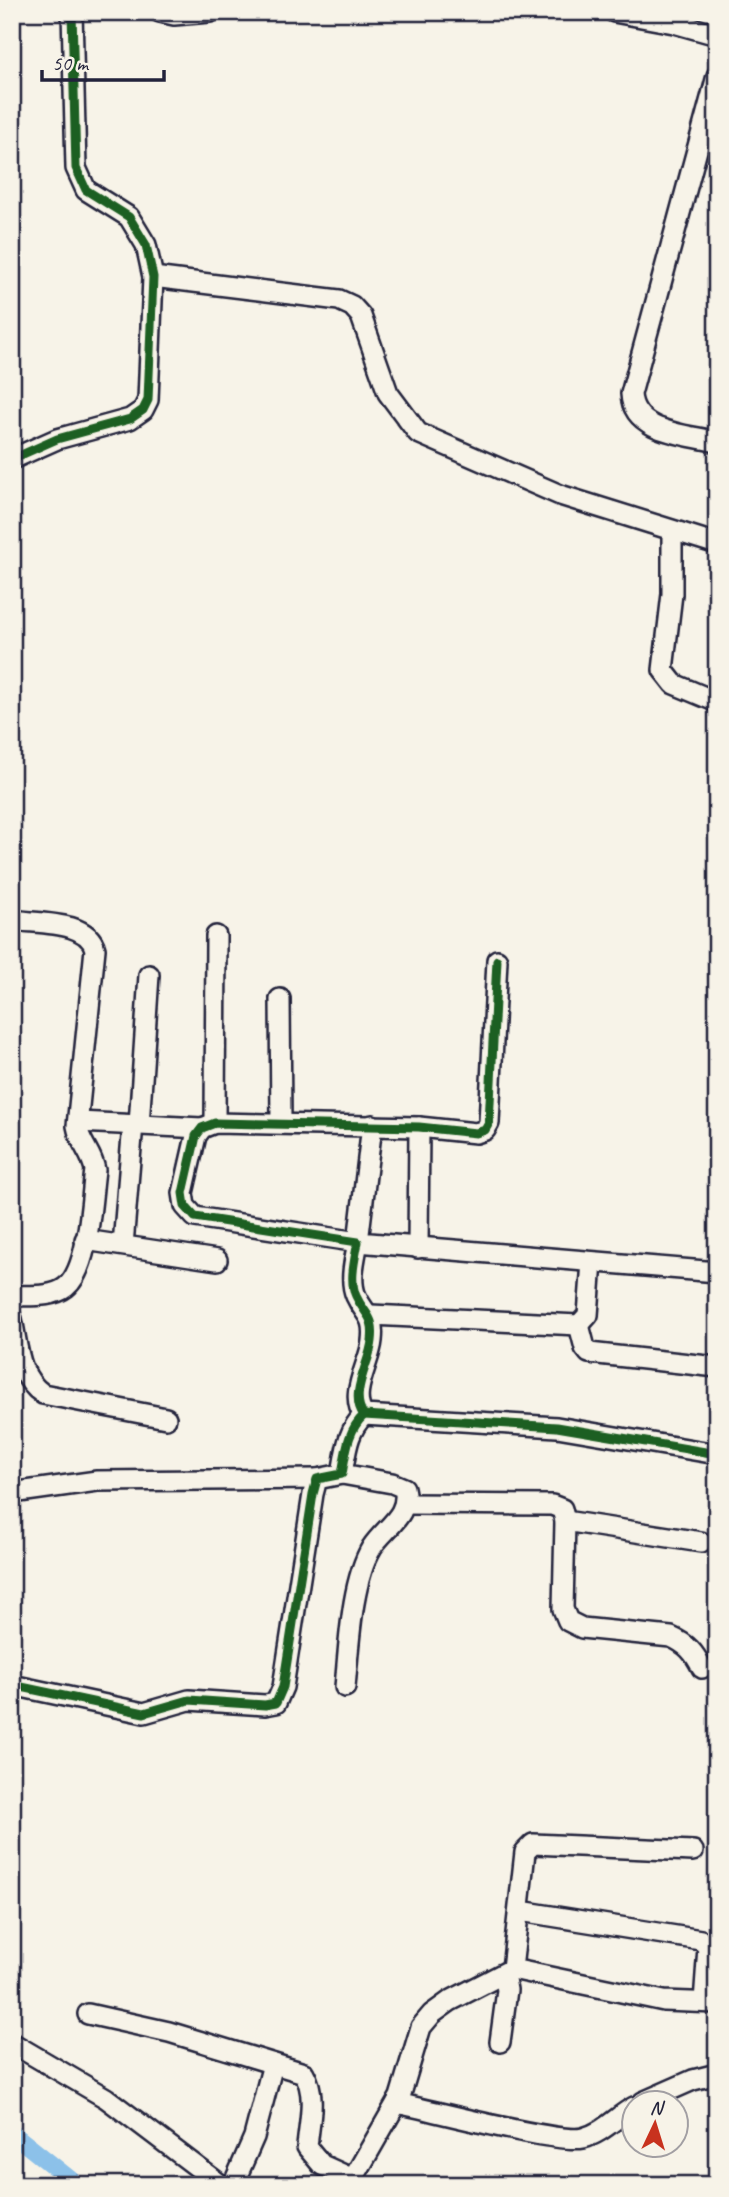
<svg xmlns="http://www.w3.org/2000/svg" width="729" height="2197" font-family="Caveat,sans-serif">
<rect width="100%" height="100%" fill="#f7f3e8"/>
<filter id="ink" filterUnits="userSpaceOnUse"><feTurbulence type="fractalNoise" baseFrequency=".0143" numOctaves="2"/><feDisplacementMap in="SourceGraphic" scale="14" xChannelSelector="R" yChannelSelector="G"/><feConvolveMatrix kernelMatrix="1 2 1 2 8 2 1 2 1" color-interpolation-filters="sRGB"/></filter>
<g filter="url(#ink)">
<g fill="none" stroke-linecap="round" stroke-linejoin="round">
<path stroke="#8cc1e9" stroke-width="18" d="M12,2133L77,2185"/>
<g stroke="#22223b" stroke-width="24">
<g id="minor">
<path d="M160,12L174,15L210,12"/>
<path d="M614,12L674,23L717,35"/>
<path d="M717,76L631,394C633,433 686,434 717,442"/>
<path d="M153,277L339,300L352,306L361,316L388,393L418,433L560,495L717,544"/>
<path d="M12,459L57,439L130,419L143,410L148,400L153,277L146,245L129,217L86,190L76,168L72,12"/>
<path d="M672,531V594L663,670L674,684L717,702"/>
<path d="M12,920C38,924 88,920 95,949L77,1126C80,1144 92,1153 95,1170C91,1200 89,1268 66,1287C52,1298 29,1295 12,1296"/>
<path d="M497,960L489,1123L485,1130L476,1133L419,1127L215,1123L202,1128L196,1136L183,1193L185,1206L195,1217L358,1242C355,1259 349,1280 356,1296C365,1316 375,1315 372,1341C370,1363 348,1395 364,1415L557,1427L717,1454"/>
<path d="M280,999L281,1122"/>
<path d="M78,1122L202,1128"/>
<path d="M215,1123L216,936"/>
<path d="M139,1125L149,975"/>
<path d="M372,1125L358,1242L717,1272"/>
<path d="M85,1240L217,1260"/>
<path d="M123,1245L133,1124"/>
<path d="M418,1248L419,1127"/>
<path d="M371,1315L579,1325L588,1315L592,1262"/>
<path d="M12,1319C18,1347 18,1377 43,1394L166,1418"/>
<path d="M579,1325L585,1348L589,1353L717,1367"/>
<path d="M342,1474L392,1483L404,1488C411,1515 385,1527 372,1547C351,1582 349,1647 345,1687"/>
<path d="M12,1493L97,1481L317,1479"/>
<path d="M406,1504L552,1505L562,1509L565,1521L563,1609L568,1621L582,1628L671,1637C687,1644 694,1652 702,1668"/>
<path d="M565,1521L701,1542"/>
<path d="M12,1685L144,1713L189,1700L265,1705L276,1703L283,1687L313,1494L317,1479L342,1474C346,1452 347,1431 364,1415"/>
<path d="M693,1851L533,1844L525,1852L512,1969L664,2001L717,2003"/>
<path d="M520,1911L701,1940L708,1947L704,2002"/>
<path d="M88,2014L169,2032L304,2073C317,2095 309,2123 307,2147L322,2165L353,2179V2185"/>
<path d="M500,2042L507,1990L504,1974"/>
<path d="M12,2043L106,2098L221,2185"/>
<path d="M643,2102L693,2080L717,2074"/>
<path d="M397,2103C431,2110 558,2144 583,2138C603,2133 617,2116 634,2107"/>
<path d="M353,2179L400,2097L421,2027L432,2014L450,2001L512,1969"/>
<path d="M233,2185L254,2137L273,2064"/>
</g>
</g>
<use href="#minor" stroke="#f7f3e8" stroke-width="19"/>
<g stroke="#f7f3e8" stroke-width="13">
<g id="cycleway">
<path d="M12,459L57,439L130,419L143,410L148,400L153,277L146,245L129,217L86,190L76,168L72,12"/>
<path d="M497,960L489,1123L485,1130L476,1133L419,1127L215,1123L202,1128L196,1136L183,1193L185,1206L195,1217L358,1242C355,1259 349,1280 356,1296C365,1316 375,1315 372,1341C370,1363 348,1395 364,1415L557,1427L717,1454"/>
<path d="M12,1685L144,1713L189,1700L265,1705L276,1703L283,1687L313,1494L317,1479L342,1474C346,1452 347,1431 364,1415"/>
</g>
</g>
<use href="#cycleway" stroke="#1b5e20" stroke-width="9"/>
</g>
</g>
<rect width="729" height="2197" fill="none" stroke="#f7f3e8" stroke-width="42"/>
<rect x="21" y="21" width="687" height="2155" fill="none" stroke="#22223b" stroke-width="2.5" filter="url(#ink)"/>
<g transform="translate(655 2124) rotate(4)"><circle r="33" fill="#f7f3e8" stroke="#a29fa3" stroke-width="2"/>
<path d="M0-5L12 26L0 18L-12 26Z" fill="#c8321e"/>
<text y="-10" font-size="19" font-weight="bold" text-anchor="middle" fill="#22223b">N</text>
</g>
<path d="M42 70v10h122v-10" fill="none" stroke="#22223b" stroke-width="3.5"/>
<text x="52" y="70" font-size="21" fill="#22223b" stroke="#f7f3e8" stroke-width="5" paint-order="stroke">50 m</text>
</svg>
